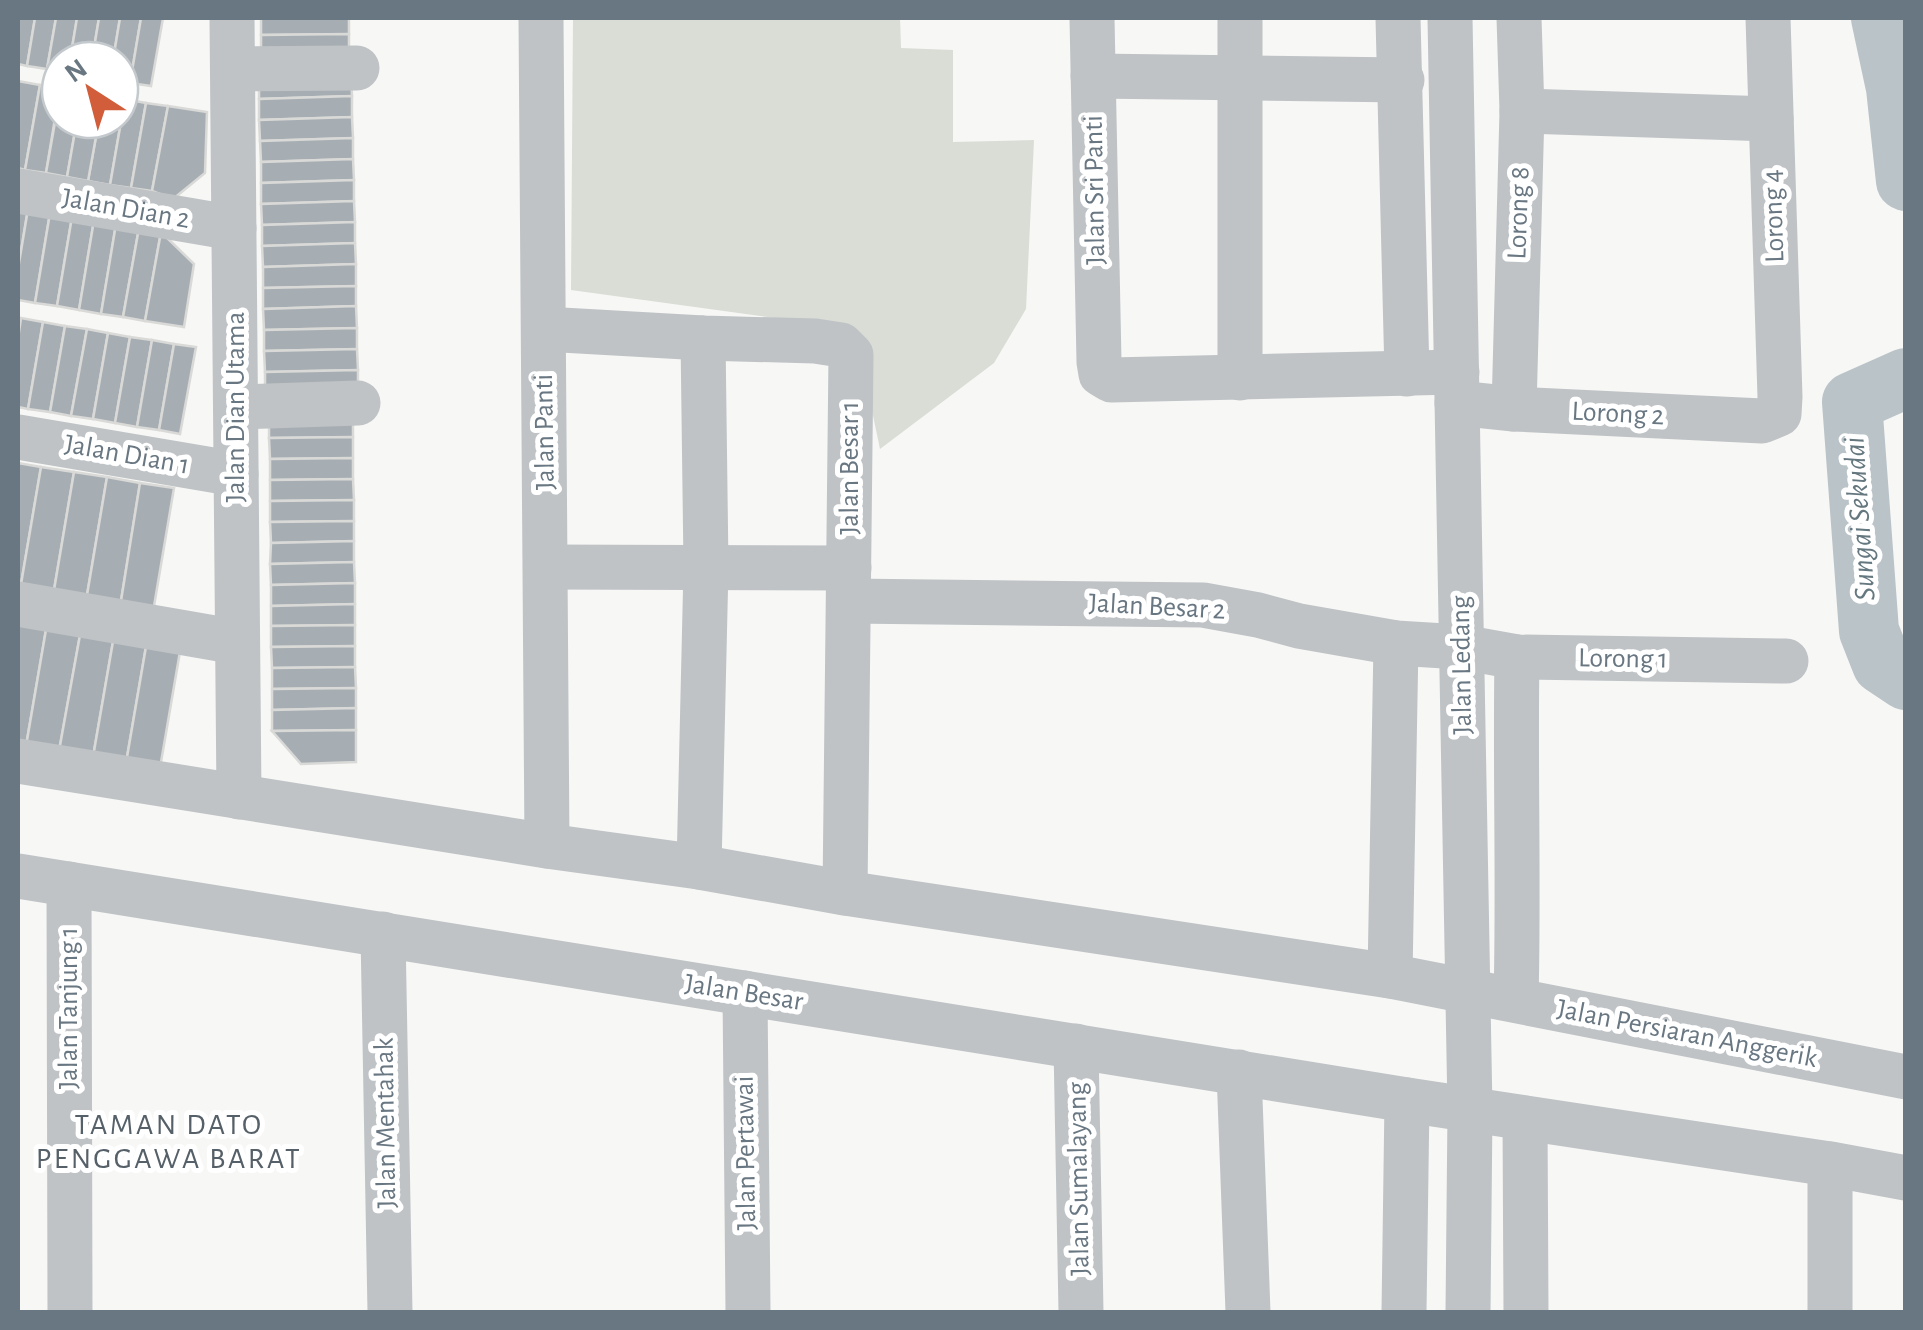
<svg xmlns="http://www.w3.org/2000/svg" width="1923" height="1330" font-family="'Alegreya Sans',sans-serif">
<rect width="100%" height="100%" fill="#f7f7f5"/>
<path fill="#d9ddd6" d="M573,18H900L901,48L953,50V142L1034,140L1026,309L994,363L880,449L855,329L571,290Z"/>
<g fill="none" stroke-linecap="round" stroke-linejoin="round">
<g stroke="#bac3c8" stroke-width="60">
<path d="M1881,18L1896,88L1906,181"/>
<path d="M1906,378L1852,402L1869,631L1882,664L1906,680"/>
</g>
</g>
<g fill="#a7aeb3" stroke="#d9d9d7" stroke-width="2.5">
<path d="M18,18H35L27,66L18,64Z"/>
<path d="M35,18H56L47,69L27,66Z"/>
<path d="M56,18H77L70,60H60V71L47,69Z"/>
<path d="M77,18H99L92,60H70Z"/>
<path d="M99,18H120L113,60H92Z"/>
<path d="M120,18H141L130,83L120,81V60H113Z"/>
<path d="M141,18H163L151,86L130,83Z"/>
<path d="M261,18H349V34L261,35Z"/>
<path d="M349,34V54L261,55V35Z"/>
<path d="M351,75L352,96L259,99V78Z"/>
<path d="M18,81L40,85L25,170L18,168Z"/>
<path d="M40,85L60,88L46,173L25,170Z"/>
<path d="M60,94V120H77L67,177L46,173Z"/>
<path d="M352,96V117L259,120V99Z"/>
<path d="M120,98L125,99L110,185L88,181L99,120H120Z"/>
<path d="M125,99L146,103L131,188L110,185Z"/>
<path d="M146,103L168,106L152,191L131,188Z"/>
<path d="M168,106L207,112L205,173L173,199L152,191Z"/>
<path d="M352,117L353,138L260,141L259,120Z"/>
<path d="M77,120H99L88,181L67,177Z"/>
<path d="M353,138V159L261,162L260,141Z"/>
<path d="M353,159L354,180L261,183V162Z"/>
<path d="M354,180V201L261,204V183Z"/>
<path d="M354,201L355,222L262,225L261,204Z"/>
<path d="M18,208L28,209L18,269Z"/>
<path d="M28,209L50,213L35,303L18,300V269Z"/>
<path d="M50,213L72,217L57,306L35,303Z"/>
<path d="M72,217L94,220L79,310L57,306Z"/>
<path d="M94,220L116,224L101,314L79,310Z"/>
<path d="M355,222V243L262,246V225Z"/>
<path d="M116,224L139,228L123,317L101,314Z"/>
<path d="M139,228L161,232L145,321L123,317Z"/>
<path d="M161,232L194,264L184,327L145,321Z"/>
<path d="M355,243L356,264L263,267L262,246Z"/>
<path d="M356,264V286L263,288V267Z"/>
<path d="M356,286V306L263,309V288Z"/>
<path d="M356,306L357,328L264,330L263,309Z"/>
<path d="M21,318L43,322L28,409L18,407V339Z"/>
<path d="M43,322L65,326L50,412L28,409Z"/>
<path d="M65,326L87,329L71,416L50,412Z"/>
<path d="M357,328V349L264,351V330Z"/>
<path d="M87,329L108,333L93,419L71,416Z"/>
<path d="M108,333L130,337L115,423L93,419Z"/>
<path d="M130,337L152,340L137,427L115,423Z"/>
<path d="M152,340L174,344L159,430L137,427Z"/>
<path d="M174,344L196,347L180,434L159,430Z"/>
<path d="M357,349L358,370L265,372L264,351Z"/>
<path d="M358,370V391L265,393V372Z"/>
<path d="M353,416V437L269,438V417Z"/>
<path d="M353,437V458L270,459L269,438Z"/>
<path d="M353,458V479L270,480V459Z"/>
<path d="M18,463L41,467L20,590H18Z"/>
<path d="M41,467L74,472L53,596L20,590Z"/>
<path d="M74,472L107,477L86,601L53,596Z"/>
<path d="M107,477L140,483L120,607L86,601Z"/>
<path d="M353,479L354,500L270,501V480Z"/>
<path d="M140,483L174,488L153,612L120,607Z"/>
<path d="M354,500V521L270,522V501Z"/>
<path d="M354,521V541L271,543L270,522Z"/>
<path d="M354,541V562L270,564L271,543Z"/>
<path d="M354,562L355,583L271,585L270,564Z"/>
<path d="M355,583V604L271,606V585Z"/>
<path d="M355,604V625L271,626V606Z"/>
<path d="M18,613L48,618L26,746L18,745Z"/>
<path d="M48,618L82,624L59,751L26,746Z"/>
<path d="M82,624L115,630L93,757L59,751Z"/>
<path d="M355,625V646L271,647V626Z"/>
<path d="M115,630L148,635L126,763L93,757Z"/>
<path d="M148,635L182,640L160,768L126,763Z"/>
<path d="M355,646V667L272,668L271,647Z"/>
<path d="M355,667L356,688L272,689V668Z"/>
<path d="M356,688V708L272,710V689Z"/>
<path d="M356,708V730L272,731V710Z"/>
<path d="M356,730V762L301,764L272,731Z"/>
</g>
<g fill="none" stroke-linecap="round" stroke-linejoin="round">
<g stroke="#bfc3c6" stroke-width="45">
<path d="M232,18L239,797"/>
<path d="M541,18L547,846"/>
<path d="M1092,18L1099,362L1101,374L1111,380L1457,372"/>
<path d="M1398,18L1407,374"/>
<path d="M1450,18L1470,1110L1468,1312"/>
<path d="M233,69L357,68"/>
<path d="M1093,76L1402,80"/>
<path d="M1522,111L1771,119"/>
<path d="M18,191L234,228"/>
<path d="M544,329L703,338L815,341L841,345L851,355L845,893"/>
<path d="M1240,378V18"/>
<path d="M1457,403L1514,409L1762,421L1779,414L1780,397L1768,18"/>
<path d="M236,407L358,403"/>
<path d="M1514,409L1522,111L1519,18"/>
<path d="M18,437L236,474"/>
<path d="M546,567L849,568"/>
<path d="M849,601L1203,605L1258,615L1299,626L1396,643L1461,647L1517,657L1786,661"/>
<path d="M18,604L237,642"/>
<path d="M18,761L547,846L699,867L845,893L1390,976L1906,1077"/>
<path d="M699,867L706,567L703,338"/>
<path d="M18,876L1407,1100L1830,1164L1906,1178"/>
<path d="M69,884L70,1312"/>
<path d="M383,934L390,1312"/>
<path d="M1390,976L1396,643"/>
<path d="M745,993L748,1312"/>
<path d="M1516,1000C1519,885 1515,771 1517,657"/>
<path d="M1076,1046L1081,1312"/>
<path d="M1239,1072L1248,1312"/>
<path d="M1525,1118L1526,1312"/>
<path d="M1830,1164V1312"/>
<path d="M1404,1312L1407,1100"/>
</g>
</g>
<g text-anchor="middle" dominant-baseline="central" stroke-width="10" stroke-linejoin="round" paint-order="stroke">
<g font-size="28" fill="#697782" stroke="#fff">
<text transform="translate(1095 190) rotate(-91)">Jalan Sri Panti</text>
<text transform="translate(126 209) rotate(10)">Jalan Dian 2</text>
<text transform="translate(1519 213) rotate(-88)">Lorong 8</text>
<text transform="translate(1774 216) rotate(-92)">Lorong 4</text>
<text transform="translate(236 407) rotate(-90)">Jalan Dian Utama</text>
<text transform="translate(1618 414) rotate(3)">Lorong 2</text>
<text transform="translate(545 432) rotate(-91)">Jalan Panti</text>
<text transform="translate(127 455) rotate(10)">Jalan Dian 1</text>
<text transform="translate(850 468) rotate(-90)">Jalan Besar 1</text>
<text transform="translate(1157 607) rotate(3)">Jalan Besar 2</text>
<text transform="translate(1623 659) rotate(1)">Lorong 1</text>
<text transform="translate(1462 665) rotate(-91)">Jalan Ledang</text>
<text transform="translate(744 993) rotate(9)">Jalan Besar</text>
<text transform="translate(69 1008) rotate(-90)">Jalan Tanjung 1</text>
<text transform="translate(1687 1034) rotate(11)">Jalan Persiaran Anggerik</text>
<text transform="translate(386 1123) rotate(-91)">Jalan Mentahak</text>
<text transform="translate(746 1153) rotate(-91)">Jalan Pertawai</text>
<text transform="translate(1079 1179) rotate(-91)">Jalan Sumalayang</text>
</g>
<g font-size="30" font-style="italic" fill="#65777f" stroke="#fff">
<text transform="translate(1860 519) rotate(-94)">Sungai Sekudai</text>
</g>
<g font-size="30" letter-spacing="2.5" fill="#566068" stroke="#fff">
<text x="169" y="1125">TAMAN DATO<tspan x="169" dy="34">PENGGAWA BARAT</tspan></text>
</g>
</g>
<rect width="1923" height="1330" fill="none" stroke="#697782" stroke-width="40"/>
<g transform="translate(90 90) rotate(324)"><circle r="48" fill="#ffffff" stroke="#c3c9cd" stroke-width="2.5"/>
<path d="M0-8L18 38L0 25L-18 38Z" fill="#d15d3a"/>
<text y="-15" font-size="28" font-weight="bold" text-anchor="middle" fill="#697782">N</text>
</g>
</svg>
